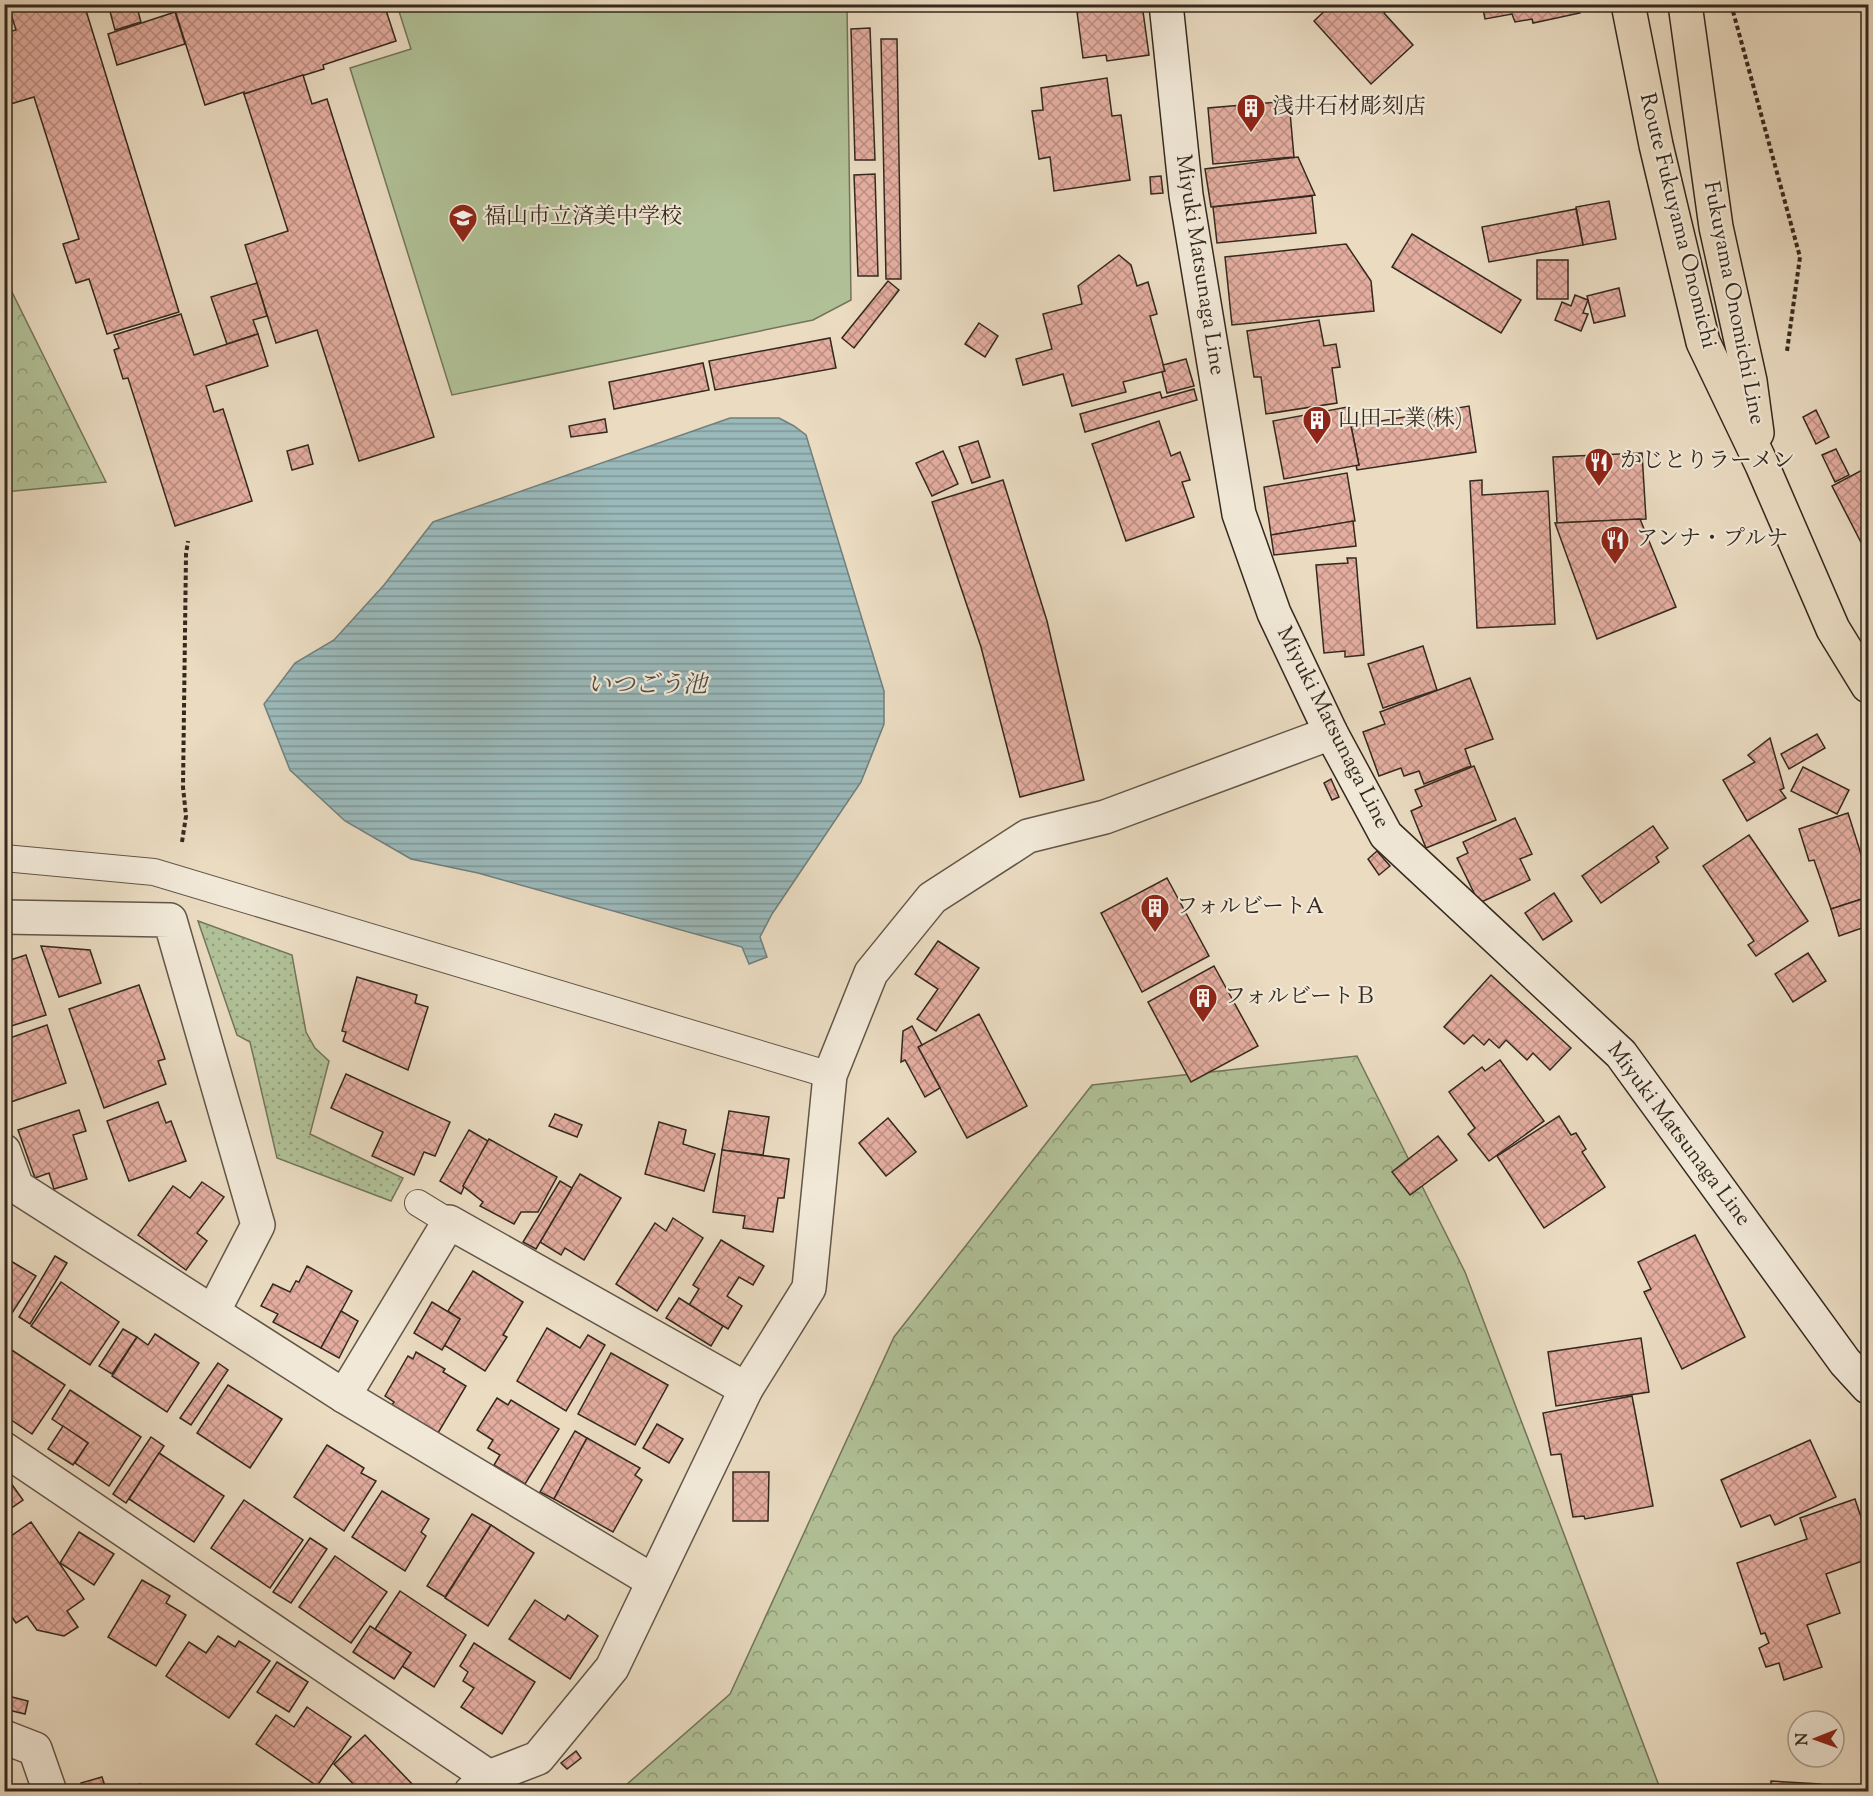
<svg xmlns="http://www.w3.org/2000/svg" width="1873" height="1796" font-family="'Sorts Mill Goudy','Noto Serif JP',serif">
<defs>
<pattern id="forest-crowns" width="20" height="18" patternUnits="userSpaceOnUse" patternTransform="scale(1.5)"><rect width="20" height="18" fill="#b1c197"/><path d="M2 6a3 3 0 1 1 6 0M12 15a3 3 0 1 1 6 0" fill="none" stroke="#919d7b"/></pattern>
<pattern id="park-dots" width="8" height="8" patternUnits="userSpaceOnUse" patternTransform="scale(1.5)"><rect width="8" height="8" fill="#b1c197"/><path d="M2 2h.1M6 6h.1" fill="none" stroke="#919d7b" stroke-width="1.8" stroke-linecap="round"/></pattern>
<pattern id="water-rules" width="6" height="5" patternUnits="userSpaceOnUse" patternTransform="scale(1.5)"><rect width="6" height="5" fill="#9ab9ba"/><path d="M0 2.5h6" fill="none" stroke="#7e9697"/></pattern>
<pattern id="building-cross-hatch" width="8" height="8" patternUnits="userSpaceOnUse" patternTransform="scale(1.5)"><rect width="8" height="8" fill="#e4ada0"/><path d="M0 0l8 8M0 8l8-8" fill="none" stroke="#ba8d82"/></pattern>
</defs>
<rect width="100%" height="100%" fill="#eadbc1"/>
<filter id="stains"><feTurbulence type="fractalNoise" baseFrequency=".00333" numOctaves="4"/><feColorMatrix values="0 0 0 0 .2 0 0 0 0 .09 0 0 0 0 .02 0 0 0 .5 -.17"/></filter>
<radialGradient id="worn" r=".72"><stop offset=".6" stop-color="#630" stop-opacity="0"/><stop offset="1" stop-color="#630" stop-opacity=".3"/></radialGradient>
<g fill="url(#forest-crowns)" stroke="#72755b" stroke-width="1.5">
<path d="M4,278H5L106,482L5,492Z"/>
<path d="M1357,1056L1465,1272L1661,1791L618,1792L730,1694L894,1337L1092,1085Z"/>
</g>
<path fill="url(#park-dots)" stroke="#72755b" stroke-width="1.5" d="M198,921L292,955L306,1032L315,1048L329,1061L310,1134L403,1178L391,1201L277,1158L250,1042L237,1035Z"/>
<path fill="#b1c197" stroke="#72755b" stroke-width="1.5" d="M397,5H847L851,300L813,320L452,395L350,68L411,49Z"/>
<path fill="url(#water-rules)" stroke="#717f7c" stroke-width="1.5" d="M730,418H779L794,426L806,435L884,691V724L861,782L772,914L760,937L767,957L749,964L742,947L478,873L411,859L345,821L290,770L264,704L295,663L334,640L384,585L433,522Z"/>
<g fill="url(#building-cross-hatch)" stroke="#34291f" stroke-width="1.5">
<path d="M8,4H84L179,312L107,334L89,279L76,283L63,244L79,239L34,97L4,106V33L16,30Z"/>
<path d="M108,4H136L141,22L115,30Z"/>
<path d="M173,4H384L396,41L323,65L324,69L244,94V92L205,105Z"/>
<path d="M1076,4H1142L1149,55L1107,61L1106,55L1083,58Z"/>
<path d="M1332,4H1390L1391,6L1384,13L1413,45L1371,84L1314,21Z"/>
<path d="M1482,4H1579L1580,13L1533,23L1532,19L1515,22L1512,14L1485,19Z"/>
<path d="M175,12L185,44L117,65L108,34Z"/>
<path d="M870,28L875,160H855L851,29Z"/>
<path d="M881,39H897L901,279H886Z"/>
<path d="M303,75L312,104L327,99L434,437L359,461L317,330L276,343L245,245L288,231L244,94Z"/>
<path d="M1107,78L1112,116L1121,115L1130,180L1054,191L1050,157L1039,159L1032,111L1043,110L1041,88Z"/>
<path d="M1289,101L1294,157L1213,164L1208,108Z"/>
<path d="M1298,157L1315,195L1211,207L1205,169Z"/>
<path d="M875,174L878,276H858L854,175Z"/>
<path d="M1161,176L1163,193L1151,194L1150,177Z"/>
<path d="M1312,196L1316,233L1217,243L1213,207Z"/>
<path d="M1609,201L1616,239L1583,245L1576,207Z"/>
<path d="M1576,209L1583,245L1489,262L1482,227Z"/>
<path d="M1412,234L1521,300L1501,333L1392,267Z"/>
<path d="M1346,244L1371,281L1374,311L1232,325L1225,257Z"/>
<path d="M1119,255L1131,265L1137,286L1148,282L1157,314L1150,316L1165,371L1123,382L1126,392L1072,406L1063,374L1023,385L1016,359L1052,349L1043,314L1082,304L1078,286Z"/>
<rect x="1537" y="260" width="31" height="39"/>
<path d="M888,281L899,290L854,348L842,338Z"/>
<path d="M257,283L267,316L253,320L258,334L227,344L211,297Z"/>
<path d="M1619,288L1625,316L1594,323L1587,296Z"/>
<path d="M1575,295L1588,300L1583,313L1588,314L1581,331L1555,320L1562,302L1571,306Z"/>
<path d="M181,314L194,355L258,334L268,366L206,386L214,412L223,409L252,501L175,526L128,378L123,379L114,350L119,348L114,335Z"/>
<path d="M1319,320L1324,346L1336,344L1340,367L1332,368L1337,403L1266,414L1261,377H1254L1247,331Z"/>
<path d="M979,323L998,336L985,357L965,344Z"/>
<path d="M830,338L836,368L715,390L709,361Z"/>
<path d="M1186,359L1194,386L1167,393L1162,372L1165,371L1163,365Z"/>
<path d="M703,363L709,390L614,409L609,382Z"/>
<path d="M1194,389L1197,400L1085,432L1080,414L1160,392L1162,398Z"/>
<path d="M1469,406L1476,452L1357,470L1356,465H1359L1351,426Z"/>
<path d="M1347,407L1359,465L1284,479L1273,421Z"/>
<path d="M1816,410L1829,437L1816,444L1803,417Z"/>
<path d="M605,419L607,432L571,437L569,426Z"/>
<path d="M1159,421L1171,456L1180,452L1190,480L1182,482L1194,517L1126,541L1092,444Z"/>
<path d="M978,441L990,477L972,483L959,447Z"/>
<path d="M308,445L313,464L292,470L287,451Z"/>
<path d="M1836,449L1849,475L1835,482L1822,455Z"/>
<path d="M943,451L958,484L932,496L916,463Z"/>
<path d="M1642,453L1646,519L1557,523L1553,457Z"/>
<path d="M1868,467V556L1832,486Z"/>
<path d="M1347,473L1355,521L1271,535L1264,487Z"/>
<path d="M1003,480L1047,621L1084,780L1020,797L981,647L932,502Z"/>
<path d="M1482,480V495L1548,491L1555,624L1477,628L1470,481Z"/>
<path d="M1640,519L1676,607L1597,639L1555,523Z"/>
<path d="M1353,521L1356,546L1274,555L1271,535Z"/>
<path d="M1347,558H1356L1364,655L1345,657V651L1324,653L1316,565L1348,563Z"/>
<path d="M1423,646L1437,690L1383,708L1368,664Z"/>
<path d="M1470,678L1493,739L1465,749L1471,766L1424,784L1419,771L1404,776L1401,768L1379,776L1363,732L1385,724L1380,712Z"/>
<path d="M1817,734L1825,748L1789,769L1781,754Z"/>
<path d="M1770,738L1784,788L1780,790L1786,798L1747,821L1723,780L1755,762L1748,755Z"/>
<path d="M1474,766L1496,820L1426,848L1411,811L1422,806L1415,790Z"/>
<path d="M1803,767L1849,790L1837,814L1791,791Z"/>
<path d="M1331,779L1339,797L1332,800L1324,783Z"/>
<path d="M1848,813L1868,876V897L1831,909L1814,860L1809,861L1799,829Z"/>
<path d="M1515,818L1532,854L1520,859L1530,880L1479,903L1457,858L1468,853L1463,842Z"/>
<path d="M1653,826L1668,848L1656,857L1659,862L1601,903L1582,876Z"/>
<path d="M1749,835L1808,921L1756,956L1748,945L1754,941L1703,866Z"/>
<path d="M1377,851L1390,866L1379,875L1368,859Z"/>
<path d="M1167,878L1209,956L1142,992L1101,913Z"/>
<path d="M1554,893L1572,921L1543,940L1525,913Z"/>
<path d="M1868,897V926L1839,936L1831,909Z"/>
<path d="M938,941L979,968L936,1031L917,1019L938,989L915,974Z"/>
<path d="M41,946L90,950L101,983L59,997Z"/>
<path d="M1808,953L1826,981L1793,1002L1775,974Z"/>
<path d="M26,955L46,1015L8,1027L4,1017V962Z"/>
<path d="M1214,966L1258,1046L1191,1082L1148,1002Z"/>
<path d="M1491,975L1571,1048L1550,1070L1533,1053L1527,1060L1506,1040L1499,1048L1489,1039L1484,1045L1473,1035L1464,1044L1444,1027Z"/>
<path d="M357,977L417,995L415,1003L428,1007L408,1070L343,1041L346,1032L342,1031Z"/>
<path d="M139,985L165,1059L158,1061L166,1084L104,1108L69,1009Z"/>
<path d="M979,1014L1027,1106L967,1138L918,1047Z"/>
<path d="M47,1025L66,1083L8,1103L4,1093V1040Z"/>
<path d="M912,1026L922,1045L918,1047L940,1088L925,1097L905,1060L901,1062L903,1031Z"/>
<path d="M1500,1060L1544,1121L1489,1161L1468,1134L1475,1128L1449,1092L1482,1067L1485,1071Z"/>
<path d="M346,1074L450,1122L435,1156L424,1152L414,1175L372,1156L383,1132L331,1108Z"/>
<path d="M158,1102L166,1123L171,1121L186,1161L129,1181L107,1121Z"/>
<path d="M79,1110L86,1131L73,1135L87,1179L54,1189L49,1173L35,1178L18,1130Z"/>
<path d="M729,1111L769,1117L763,1155L722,1150Z"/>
<path d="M555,1114L582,1125L577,1137L549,1126Z"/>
<path d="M1559,1116L1571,1135L1576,1133L1586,1149L1582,1152L1605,1187L1544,1228L1497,1156Z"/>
<path d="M888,1118L916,1152L886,1176L859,1143Z"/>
<path d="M659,1122L686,1130L683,1144L715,1154L704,1191L645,1174Z"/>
<path d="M469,1130L488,1141L463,1186L464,1187L461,1194L440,1181Z"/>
<path d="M1438,1136L1457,1160L1410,1195L1392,1172Z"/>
<path d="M489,1139L557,1177L538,1212H521L514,1224L480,1206L483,1202L463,1186Z"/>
<path d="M722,1150L789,1159L784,1198H778L773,1232L743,1228L745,1216L713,1212Z"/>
<path d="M580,1174L621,1198L584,1260L565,1248L561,1255L540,1242Z"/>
<path d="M560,1181L572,1188L536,1249L523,1242Z"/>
<path d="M202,1182L224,1197L197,1233L207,1241L186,1270L138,1235L173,1186L190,1198Z"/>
<path d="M673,1218L703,1238L657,1311L616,1284L655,1223L666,1231Z"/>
<path d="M1695,1235L1745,1337L1682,1369L1644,1292L1651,1289L1638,1262Z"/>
<path d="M721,1240L764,1266L753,1285L739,1277L727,1296L742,1306L728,1329L689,1305L699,1289L693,1285Z"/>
<path d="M55,1256L67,1263L30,1324L19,1317Z"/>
<path d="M4,1257L36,1276L12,1313L4,1308Z"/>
<path d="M307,1266L352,1291L321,1348L273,1322L278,1314L261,1306L273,1284L290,1292L296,1281L299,1282Z"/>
<path d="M473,1271L523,1302L503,1335L507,1337L485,1371L444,1345L460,1319L448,1311Z"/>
<path d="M61,1282L119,1322L90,1365L31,1326Z"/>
<path d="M679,1298L723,1326L711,1346L666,1318Z"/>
<path d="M432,1302L460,1319L442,1350L414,1333Z"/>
<path d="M341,1311L358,1321L339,1358L321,1348Z"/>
<path d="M547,1328L580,1348L588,1335L605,1345L566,1411L517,1381Z"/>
<path d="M123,1329L137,1337L112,1374L99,1366Z"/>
<path d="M155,1334L199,1363L167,1412L112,1376L137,1337L148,1345Z"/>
<path d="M1641,1338L1649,1392L1556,1406L1548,1352Z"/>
<path d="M4,1345L65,1385L32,1434L4,1415Z"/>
<path d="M416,1352L445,1369L443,1372L466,1386L438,1433L392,1405L394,1402L385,1396L408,1356L413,1359Z"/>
<path d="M611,1353L668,1385L635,1445L578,1414Z"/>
<path d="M218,1363L228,1370L191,1425L180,1418Z"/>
<path d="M228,1385L282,1419L250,1468L197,1433Z"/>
<path d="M70,1390L141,1437L109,1486L75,1463L88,1443L52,1419Z"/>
<path d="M1632,1396L1653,1506L1585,1519L1584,1516L1573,1517L1561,1454L1551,1455L1543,1413Z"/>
<path d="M497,1398L508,1405L511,1400L559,1429L525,1484L494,1465L500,1455L488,1448L493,1440L477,1430Z"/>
<path d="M657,1424L683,1439L669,1463L643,1448Z"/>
<path d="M63,1426L88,1443L73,1465L48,1449Z"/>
<path d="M575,1431L587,1438L554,1499L540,1492Z"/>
<path d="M151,1437L164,1446L126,1503L113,1494Z"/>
<path d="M587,1438L640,1468L635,1475L642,1480L613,1532L554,1499Z"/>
<path d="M1810,1440L1836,1497L1775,1525L1770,1515L1741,1527L1721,1480Z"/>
<path d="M327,1445L364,1468L361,1473L376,1481L344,1531L294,1497Z"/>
<path d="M159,1453L224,1496L194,1542L129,1499Z"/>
<path d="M733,1472H769L768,1521H733Z"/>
<path d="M8,1479L23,1500L4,1513V1482Z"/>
<path d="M382,1491L429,1519L421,1532L426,1536L405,1571L352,1537Z"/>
<path d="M1855,1499L1868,1538V1559L1826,1574L1840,1613L1807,1625L1822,1667L1784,1680L1779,1663L1766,1667L1759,1648L1769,1643L1765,1633L1761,1634L1737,1563L1807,1539L1800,1518Z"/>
<path d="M244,1500L303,1540L270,1588L211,1548Z"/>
<path d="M472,1514L491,1525L445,1597L427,1586Z"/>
<path d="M31,1522L84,1599L67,1611L78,1627L64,1636L37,1630L27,1616L16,1623L4,1606V1551L9,1549L4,1541Z"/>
<path d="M491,1525L534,1553L488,1626L445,1598Z"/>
<path d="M79,1532L114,1554L94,1585L60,1563Z"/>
<path d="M310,1538L327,1549L291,1603L273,1592Z"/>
<path d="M335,1556L387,1592L351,1643L299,1607Z"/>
<path d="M142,1580L170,1596L166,1603L186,1615L156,1666L108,1637Z"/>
<path d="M400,1591L466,1635L434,1687L402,1666L411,1653L375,1629Z"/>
<path d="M535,1600L565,1620L568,1615L598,1636L570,1679L509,1639Z"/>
<path d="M370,1626L411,1653L394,1679L353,1652Z"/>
<path d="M218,1636L235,1647L239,1641L270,1661L229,1718L166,1676L189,1642L206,1653Z"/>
<path d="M474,1643L535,1682L502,1734L461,1707L474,1688L463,1681L468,1672L460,1666Z"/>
<path d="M277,1662L308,1682L289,1712L257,1692Z"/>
<path d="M4,1695L28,1701L25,1714L4,1709Z"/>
<path d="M307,1707L351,1737L317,1786L256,1744L276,1715L294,1727Z"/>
<path d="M365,1735L414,1786L408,1792H361L334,1764Z"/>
<path d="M576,1751L581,1758L567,1769L561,1763Z"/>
<path d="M102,1777L107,1792H83L81,1783Z"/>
<path d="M1771,1781L1820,1784V1792H1771Z"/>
<path d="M140,1784L142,1792H115Z"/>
</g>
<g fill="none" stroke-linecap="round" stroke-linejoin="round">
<g stroke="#625648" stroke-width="28">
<g id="service">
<path d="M4,858L154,872L830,1075"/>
<path d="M418,1203L449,1222"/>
</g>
</g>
<g stroke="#625648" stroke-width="36">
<g id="minor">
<path d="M4,917L170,920L258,1225L213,1312"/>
<path d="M4,1151L17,1187L344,1396L653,1581"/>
<path d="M344,1396L449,1222L746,1389"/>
<path d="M4,1449L489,1777"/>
<path d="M4,1737L35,1749L50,1792"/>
<path d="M471,1792L489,1777L538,1758L612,1668L746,1389L809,1288L830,1075L871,973L932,898L1028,836L1105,817L1331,733"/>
</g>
</g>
<g stroke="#34291f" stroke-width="36">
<path id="secondary" d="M1166,4L1186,195L1239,514L1274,613L1331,733L1386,835L1621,1054L1845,1362L1868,1387"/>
</g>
<g stroke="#34291f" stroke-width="36">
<g id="primary">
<path d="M1628,4L1656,145L1703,342L1762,465L1833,629L1868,686"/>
<path d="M1685,4L1716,227L1750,381L1757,433"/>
</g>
</g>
<g stroke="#34291f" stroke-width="4" stroke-dasharray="4.5 3" stroke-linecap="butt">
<path d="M1731,4L1800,257L1787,351"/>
<path d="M182,842L186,816L183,787L186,554L188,541"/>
</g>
<use href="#service" stroke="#f1e8d7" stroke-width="26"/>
<use href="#minor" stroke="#f1e8d7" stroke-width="33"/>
<use href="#secondary" stroke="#f1e8d7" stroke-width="33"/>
<use href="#primary" stroke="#eadbc1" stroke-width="33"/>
</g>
<defs>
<g id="building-pin" transform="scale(1.5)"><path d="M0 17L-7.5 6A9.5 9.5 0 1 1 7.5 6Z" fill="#8f2418" stroke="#f1e8d7"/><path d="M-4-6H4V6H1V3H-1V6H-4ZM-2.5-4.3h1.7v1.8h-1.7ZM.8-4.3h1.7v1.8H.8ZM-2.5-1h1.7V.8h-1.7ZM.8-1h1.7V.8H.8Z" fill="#fff"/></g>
<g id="school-pin" transform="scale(1.5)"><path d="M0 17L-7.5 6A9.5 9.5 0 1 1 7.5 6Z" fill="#8f2418" stroke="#f1e8d7"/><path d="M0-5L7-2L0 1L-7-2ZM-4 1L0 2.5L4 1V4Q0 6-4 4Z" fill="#fff"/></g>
<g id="restaurant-pin" transform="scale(1.5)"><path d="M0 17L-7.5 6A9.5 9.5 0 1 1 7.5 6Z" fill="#8f2418" stroke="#f1e8d7"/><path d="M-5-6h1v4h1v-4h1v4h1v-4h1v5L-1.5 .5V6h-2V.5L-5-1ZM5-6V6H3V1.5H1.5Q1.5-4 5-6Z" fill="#fff"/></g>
</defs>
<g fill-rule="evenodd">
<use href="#building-pin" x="1251" y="108"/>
<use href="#school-pin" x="463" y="218"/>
<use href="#building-pin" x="1317" y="420"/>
<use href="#restaurant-pin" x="1599" y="462"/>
<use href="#restaurant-pin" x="1615" y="540"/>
<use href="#building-pin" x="1155" y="908"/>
<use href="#building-pin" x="1203" y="998"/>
</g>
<g text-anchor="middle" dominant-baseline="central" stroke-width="4.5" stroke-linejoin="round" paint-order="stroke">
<g font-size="22" fill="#34291f" stroke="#f1e8d7" text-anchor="start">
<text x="1272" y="108">浅井石材彫刻店</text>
<text x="484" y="218">福山市立済美中学校</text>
<text x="1338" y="420">山田工業(株)</text>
<text x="1620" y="462">かじとりラーメン</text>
<text x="1636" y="540">アンナ・プルナ</text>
<text x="1176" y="908">フォルビートA</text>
<text x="1224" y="998">フォルビートＢ</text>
</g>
<g font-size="22" fill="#34291f" stroke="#f1e8d7">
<text transform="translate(1677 221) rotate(76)">Route Fukuyama Onomichi</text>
<text transform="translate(1199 265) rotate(81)">Miyuki Matsunaga Line</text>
<text transform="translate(1733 303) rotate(79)">Fukuyama Onomichi Line</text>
<text transform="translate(1332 728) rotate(63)">Miyuki Matsunaga Line</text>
<text transform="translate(1678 1135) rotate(53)">Miyuki Matsunaga Line</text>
</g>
<g font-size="24" font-style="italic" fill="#4e4d46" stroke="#f1e8d7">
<text x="647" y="686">いつごう池</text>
</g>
</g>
<rect width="1873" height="1796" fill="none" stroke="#eadbc1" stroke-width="24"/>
<rect x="6" y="6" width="1861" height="1784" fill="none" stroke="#34291f" stroke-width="3"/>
<rect x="12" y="12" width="1849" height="1772" fill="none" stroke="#34291f" stroke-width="1.5"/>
<g transform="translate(1816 1739) rotate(269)"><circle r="28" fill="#f1e8d7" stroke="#a59c8d" stroke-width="1.5"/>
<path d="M0-4.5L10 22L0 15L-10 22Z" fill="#8f2418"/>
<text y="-9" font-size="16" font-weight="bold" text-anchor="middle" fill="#34291f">N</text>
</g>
<rect width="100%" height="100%" filter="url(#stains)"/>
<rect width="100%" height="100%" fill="url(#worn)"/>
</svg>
